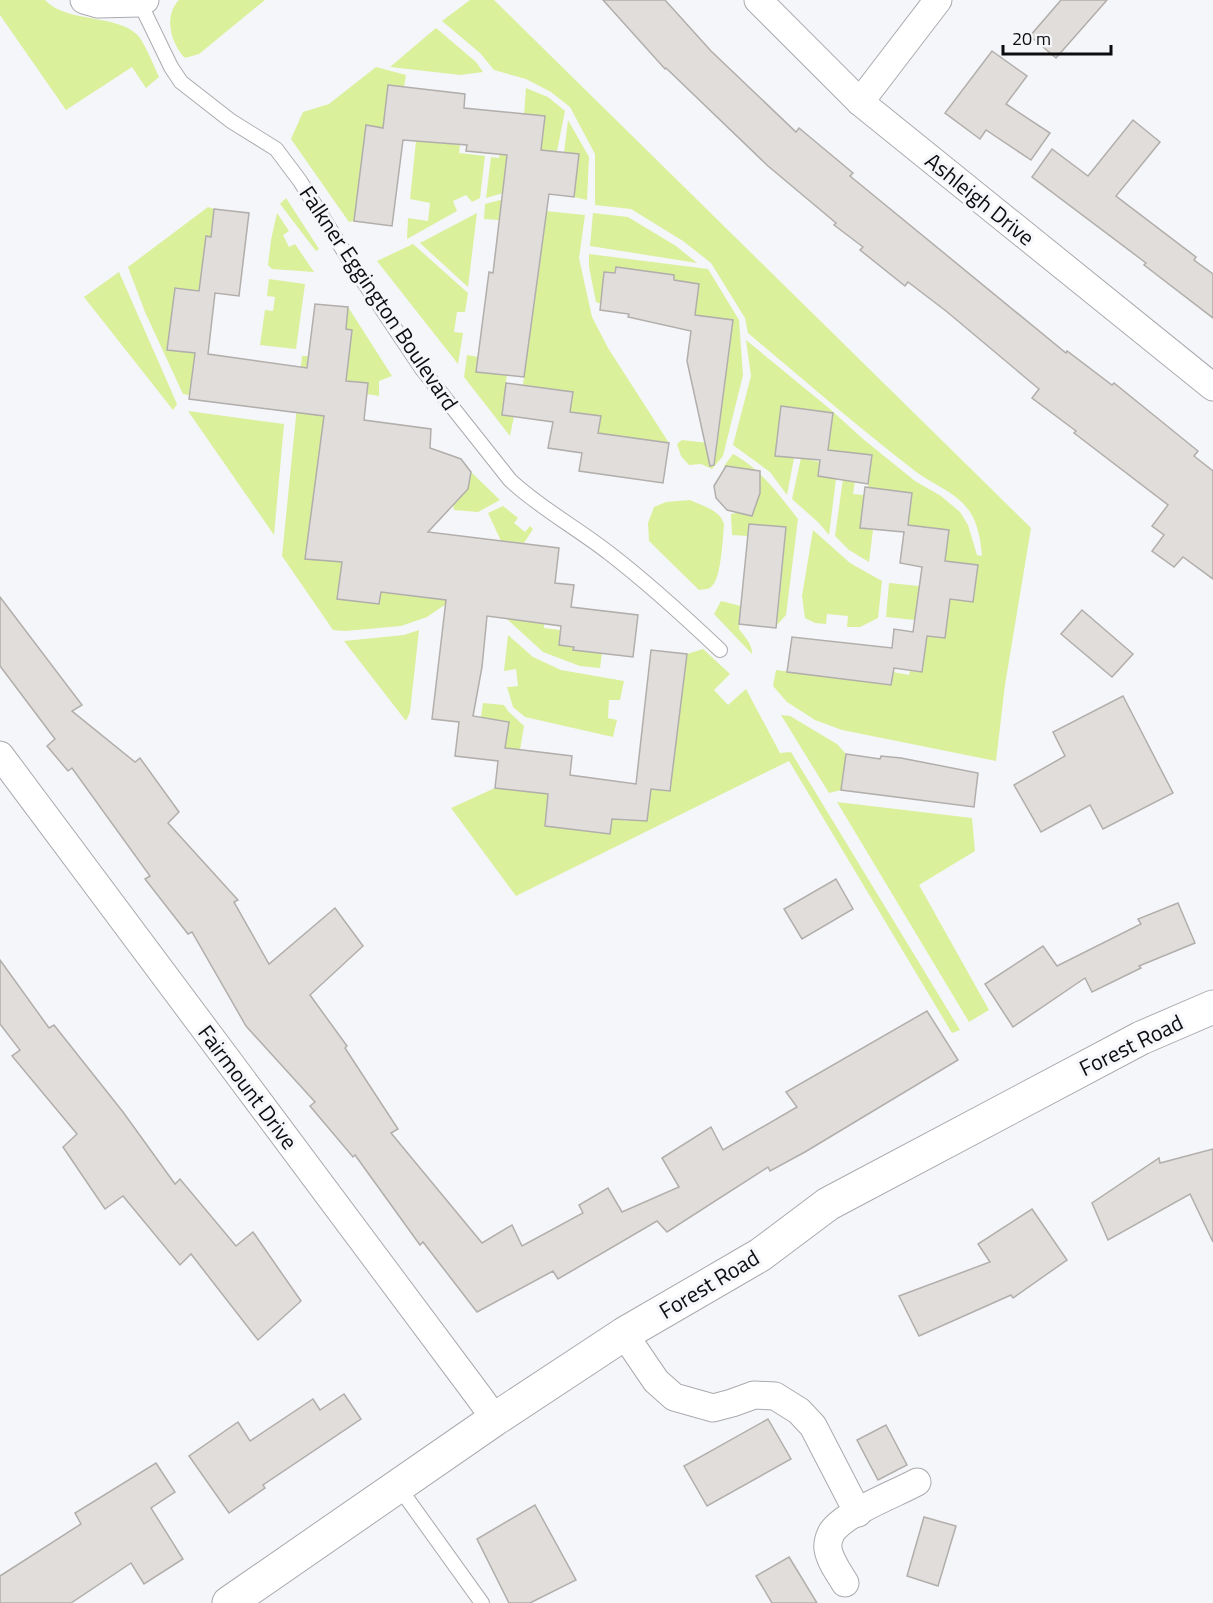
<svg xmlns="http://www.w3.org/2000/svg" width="1213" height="1603" font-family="'Titillium Web',sans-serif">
<rect width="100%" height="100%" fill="#f5f6fa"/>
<g fill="#daf09b">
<path d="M0,0H45C66,24 122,13 140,38C147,49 153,64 159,77L146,88L132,67L66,110L0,15Z"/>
<path d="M179,0H265L199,54L185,58C171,44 163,16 179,0Z"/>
<path d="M470,0H494L1031,528L1005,685L996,761L842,730L815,720L787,702L773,686L776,670L891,685L893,672L909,675L910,671L922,672L927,636L950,599L978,565L945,561L949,530L908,525L868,488L872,455L828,450L833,413L781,407L775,456L794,458L787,495L770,472L733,445L751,376L746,340L830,409L863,439L915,481L941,496L960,512L968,525L977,555L982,556C981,542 978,524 970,512C957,492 933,485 915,471C858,427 804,380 748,333L745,318L711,263L683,241L631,209L595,205V154L570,107L551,92L526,79L494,70L480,53L442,21Z"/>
<path d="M436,28L476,62L483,72L460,75L390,67Z"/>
<path d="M376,67L406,75L404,87L383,128L366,126L354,221L349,222L291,139L303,112L329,104Z"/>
<path d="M526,88L548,97L565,111L557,151L541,150L545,117L524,115Z"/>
<path d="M568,120L589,157L587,200L574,197L579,155L564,153Z"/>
<path d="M416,141L460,145L459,153L485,156L480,198L472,202L466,195L453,201L457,211L407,239L408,218L428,221L430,203L410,199Z"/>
<path d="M500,149L508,151L507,192L486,198L491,157L499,158Z"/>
<path d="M286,198L319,249L316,251L280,204Z"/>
<path d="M508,198L546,211L585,215L579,258L592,317L608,348L669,443L598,433L600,416L570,412L572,392L523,385L546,218L501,212L499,220L484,219L485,204Z"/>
<path d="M208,207L214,209L211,237H207V292L175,289L167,349L195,353L189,395L183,394L145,312L128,267Z"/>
<path d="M277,213L289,231L283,235L289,247L295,244L314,272L272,269L268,265L271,240Z"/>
<path d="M477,213L468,287L420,243Z"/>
<path d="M593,213L628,217L676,246L697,263L590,246Z"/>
<path d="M413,244L468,293L465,312H457L454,332L463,333L458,364L377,261Z"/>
<path d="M589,254L708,269L739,320L743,375L723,456L712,469L701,464L689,465L681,456L677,444L682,440L717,444L733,320L695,315L698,284L674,280V275L616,268L615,273L604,272L601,304L596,302L589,267Z"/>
<path d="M119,272L177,404L173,410L84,297Z"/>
<path d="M269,279L305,284L296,349L260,345L265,310L273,311L275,297L267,296Z"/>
<path d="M348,307L392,376L379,381V396L367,394L368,383L339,380L348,363L352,331L346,329Z"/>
<path d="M467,355L478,357L477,372L507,375L502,414L514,416L510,436L464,377Z"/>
<path d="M302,356H308L305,379L329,382L305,559L342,562L338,599L379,604L382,586L402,588V595L416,596L535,588L531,622L544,624V628L560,630L559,645L574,647V650L602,653L600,668L580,666L543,652L495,608L467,601L443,606L427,617L401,626L345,631L333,630L282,556Z"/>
<path d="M188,411L284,424L274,535Z"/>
<path d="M733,454C760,468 779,495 798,519L786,615L777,625L786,528L750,524L748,536L732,535L731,514L746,511V469L738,468L727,470L724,466Z"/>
<path d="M801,458L820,462L836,479L829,535L819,523L792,499Z"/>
<path d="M471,472L500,500L478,512L454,510L453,504Z"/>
<path d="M843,479L855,481L853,494L864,495L860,528L873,530L869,562L849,550L835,536Z"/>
<path d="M690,500C703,506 720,510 724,524C723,537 721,579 712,586C709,590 703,589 699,590L649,541L648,523L654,507L666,502Z"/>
<path d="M503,506L518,518L514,523L525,532L530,526L533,529L524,543L501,541L488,513Z"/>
<path d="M813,530L850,563L882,581L878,618L860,627H847L848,616L827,614L826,624L815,623L805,618L802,596Z"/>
<path d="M889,583L940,588L915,620L886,617Z"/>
<path d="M721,601L741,606L739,629C744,636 753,645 752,654L714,614Z"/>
<path d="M419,630L410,712L406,721L344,641L404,635Z"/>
<path d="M508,635L533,657L561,670L624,681L620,700H609L608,718L617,720L613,737L525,717L513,707L507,687L518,686L516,669L504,671Z"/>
<path d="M703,649L730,674L714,690L728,705L746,689L780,753L791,752L960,1030L952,1033L789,761L516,896L451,808L495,788L548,794L545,826L610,834L612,819L629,821L651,789L670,791L687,654Z"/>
<path d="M483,703L504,705L508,711L524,726L520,750L505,748L508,722L481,717Z"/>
<path d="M781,715L790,716L837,744L846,754L841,790L829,793Z"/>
<path d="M837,802L972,818L975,851L919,885L989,1010L969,1022Z"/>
</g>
<g fill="#e1ddda" stroke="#b1aeab" stroke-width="1.5">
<path d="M603,0H665L711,51L796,132L799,128L853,173L850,176L1066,353L1067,351L1112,385L1114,383L1198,451L1194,456L1213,471V579L1183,557L1174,567L1152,551L1164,535L1152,526L1168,505L1074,433L1076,431L1032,398L1039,389L946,311L908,282L905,286L860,250L863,247L834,225L836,223L768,166L666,68L665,69Z"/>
<path d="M1061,0H1107L1056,58L1030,36Z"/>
<path d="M992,51L1027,76L1006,104L1050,133L1031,160L986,130L980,139L945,113Z"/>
<path d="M388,85L465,94L464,108L545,116L541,150L579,154L574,197L549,194L524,377L476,372L489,272L493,273L507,155L466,151L467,145L403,140L392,226L354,221L366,125L383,128Z"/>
<path d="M1133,120L1160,142L1116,196L1196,257L1194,260L1213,274V318L1144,265L1146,263L1032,177L1052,149L1088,176Z"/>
<path d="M214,209L249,213L239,296L215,293L208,354L307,368L315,304L348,307L346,329L352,330L346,381L368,383L364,420L431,429L430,448L461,459L471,472L468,489L428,532L559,548L555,583L574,585L571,607L638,615L633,657L573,650L574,647L559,645L561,626L487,616L482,667L473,716L509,722L505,748L572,756L570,775L636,784L651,650L687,654L670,791L651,789L647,821L612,819L610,834L545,826L548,794L495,788L498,761L455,756L459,722L432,719L446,600L381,592L379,604L337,599L342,562L305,559L324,416L189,399L195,353L167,350L175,288L199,291L206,236L211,237Z"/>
<path d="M616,267L674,275V280L699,284L695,315L733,320L714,465L710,466L687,361L691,331L628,317L629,314L600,310L604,272L615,273Z"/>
<path d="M506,383L573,392L570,412L601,416L598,433L669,443L663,483L579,471L582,453L548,448L553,422L502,415Z"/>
<path d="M781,406L833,413L828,450L872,455L868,484L818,476L820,460L775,456Z"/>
<path d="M726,466L760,471V493L752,516L727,510L716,498L714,486Z"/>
<path d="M865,487L912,493L908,525L949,530L945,561L978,565L973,602L950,599L945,638L927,636L922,672L894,668L891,685L787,672L792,637L892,648L894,629L913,632L922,567L900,563L904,532L860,528Z"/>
<path d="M749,524L786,527L776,628L739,624Z"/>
<path d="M0,597L82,705L72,711L135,762L140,758L179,812L168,823L238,900L234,902L269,964L335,908L363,946L310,995L347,1046L345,1048L398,1129L391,1133L482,1243L512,1225L522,1246L583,1213L579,1205L608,1188L622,1212L679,1187L662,1158L711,1127L723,1150L797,1107L786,1092L927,1011L958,1060L805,1152L770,1171L768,1167L667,1232L657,1221L558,1279L553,1271L477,1312L423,1242L420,1245L355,1155L353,1157L310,1106L315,1102L246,1026L192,932L188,934L145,879L150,876L72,768L68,771L47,746L55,739L0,666Z"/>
<path d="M1082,610L1133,654L1112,677L1061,634Z"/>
<path d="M1123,696L1173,793L1103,829L1090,805L1041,832L1014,785L1065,756L1053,732Z"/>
<path d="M846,754L880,759L881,756L901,758L978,773L974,807L841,790Z"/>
<path d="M836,879L853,909L802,939L784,909Z"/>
<path d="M1178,903L1195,943L1139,966L1141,968L1092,992L1085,978L1013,1027L985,984L1043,946L1057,966L1141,924L1138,919Z"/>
<path d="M0,960L49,1028L54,1025L123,1112L175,1184L180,1179L236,1246L253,1232L301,1301L258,1340L191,1254L180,1265L123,1196L105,1209L63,1147L77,1134L12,1056L20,1050L0,1024Z"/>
<path d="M1213,1149V1242L1190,1194L1108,1240L1092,1203L1159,1158L1160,1163Z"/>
<path d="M1032,1209L1067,1260L1013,1298L1011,1295L919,1336L899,1296L990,1262L978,1244Z"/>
<path d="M344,1394L361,1419L263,1485L265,1488L229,1513L189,1456L238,1422L250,1441L313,1399L320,1410Z"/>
<path d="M768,1419L791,1459L707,1506L684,1466Z"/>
<path d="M886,1425L907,1465L878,1480L857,1440Z"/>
<path d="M156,1463L175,1492L151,1508L183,1559L144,1584L131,1563L71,1603H0V1576L81,1524L75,1513Z"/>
<path d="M535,1505L576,1580L530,1603H509L477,1539Z"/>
<path d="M924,1517L956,1526L938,1586L907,1576Z"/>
<path d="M789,1557L817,1603H772L756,1576Z"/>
</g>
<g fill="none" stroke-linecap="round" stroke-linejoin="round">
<g stroke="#ababaf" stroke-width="16">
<g id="service">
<path d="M140,3L171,67L181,82L231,121L276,149L300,181L355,269L422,369L510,480C540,508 577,528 609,553C648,583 684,616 720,650"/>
<path d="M398,1486L482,1603"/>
</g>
</g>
<g stroke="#ababaf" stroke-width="29">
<g id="minor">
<path d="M84,0L98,4L140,3L145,0"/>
<path d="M758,0L860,102L1213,387"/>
<path d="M860,102L938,0"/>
<path d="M0,755L480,1398L495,1419"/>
<path d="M624,1334L656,1381L674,1397L713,1408L732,1403L754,1395L775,1396L799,1411L813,1426L858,1513"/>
<path d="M845,1583C839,1573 830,1561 828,1549C827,1542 830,1533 835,1528C852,1510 895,1494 917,1482"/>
</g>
</g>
<g stroke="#ababaf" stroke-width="35">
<path id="tertiary" d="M229,1603L495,1419L624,1334L760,1255L828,1204L1141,1038L1213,1007"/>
</g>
<use href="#service" stroke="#fff" stroke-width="14"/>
<use href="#minor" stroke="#fff" stroke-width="27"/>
<use href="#tertiary" stroke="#fff" stroke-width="33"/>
</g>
<g text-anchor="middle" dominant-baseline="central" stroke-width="6" stroke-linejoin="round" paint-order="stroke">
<g font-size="22" fill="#0d0d0f" stroke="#f5f6fa">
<text transform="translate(980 199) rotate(39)">Ashleigh Drive</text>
<text transform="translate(379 298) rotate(56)">Falkner Eggington Boulevard</text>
<text transform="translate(1131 1045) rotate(-26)">Forest Road</text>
<text transform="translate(248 1087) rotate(53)">Fairmount Drive</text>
<text transform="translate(709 1284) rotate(-31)">Forest Road</text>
</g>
</g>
<path d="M1003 45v9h108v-9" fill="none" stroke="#0d0d0f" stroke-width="3"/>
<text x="1012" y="45" font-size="18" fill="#0d0d0f" stroke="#f5f6fa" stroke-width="4.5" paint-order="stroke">20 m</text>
</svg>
